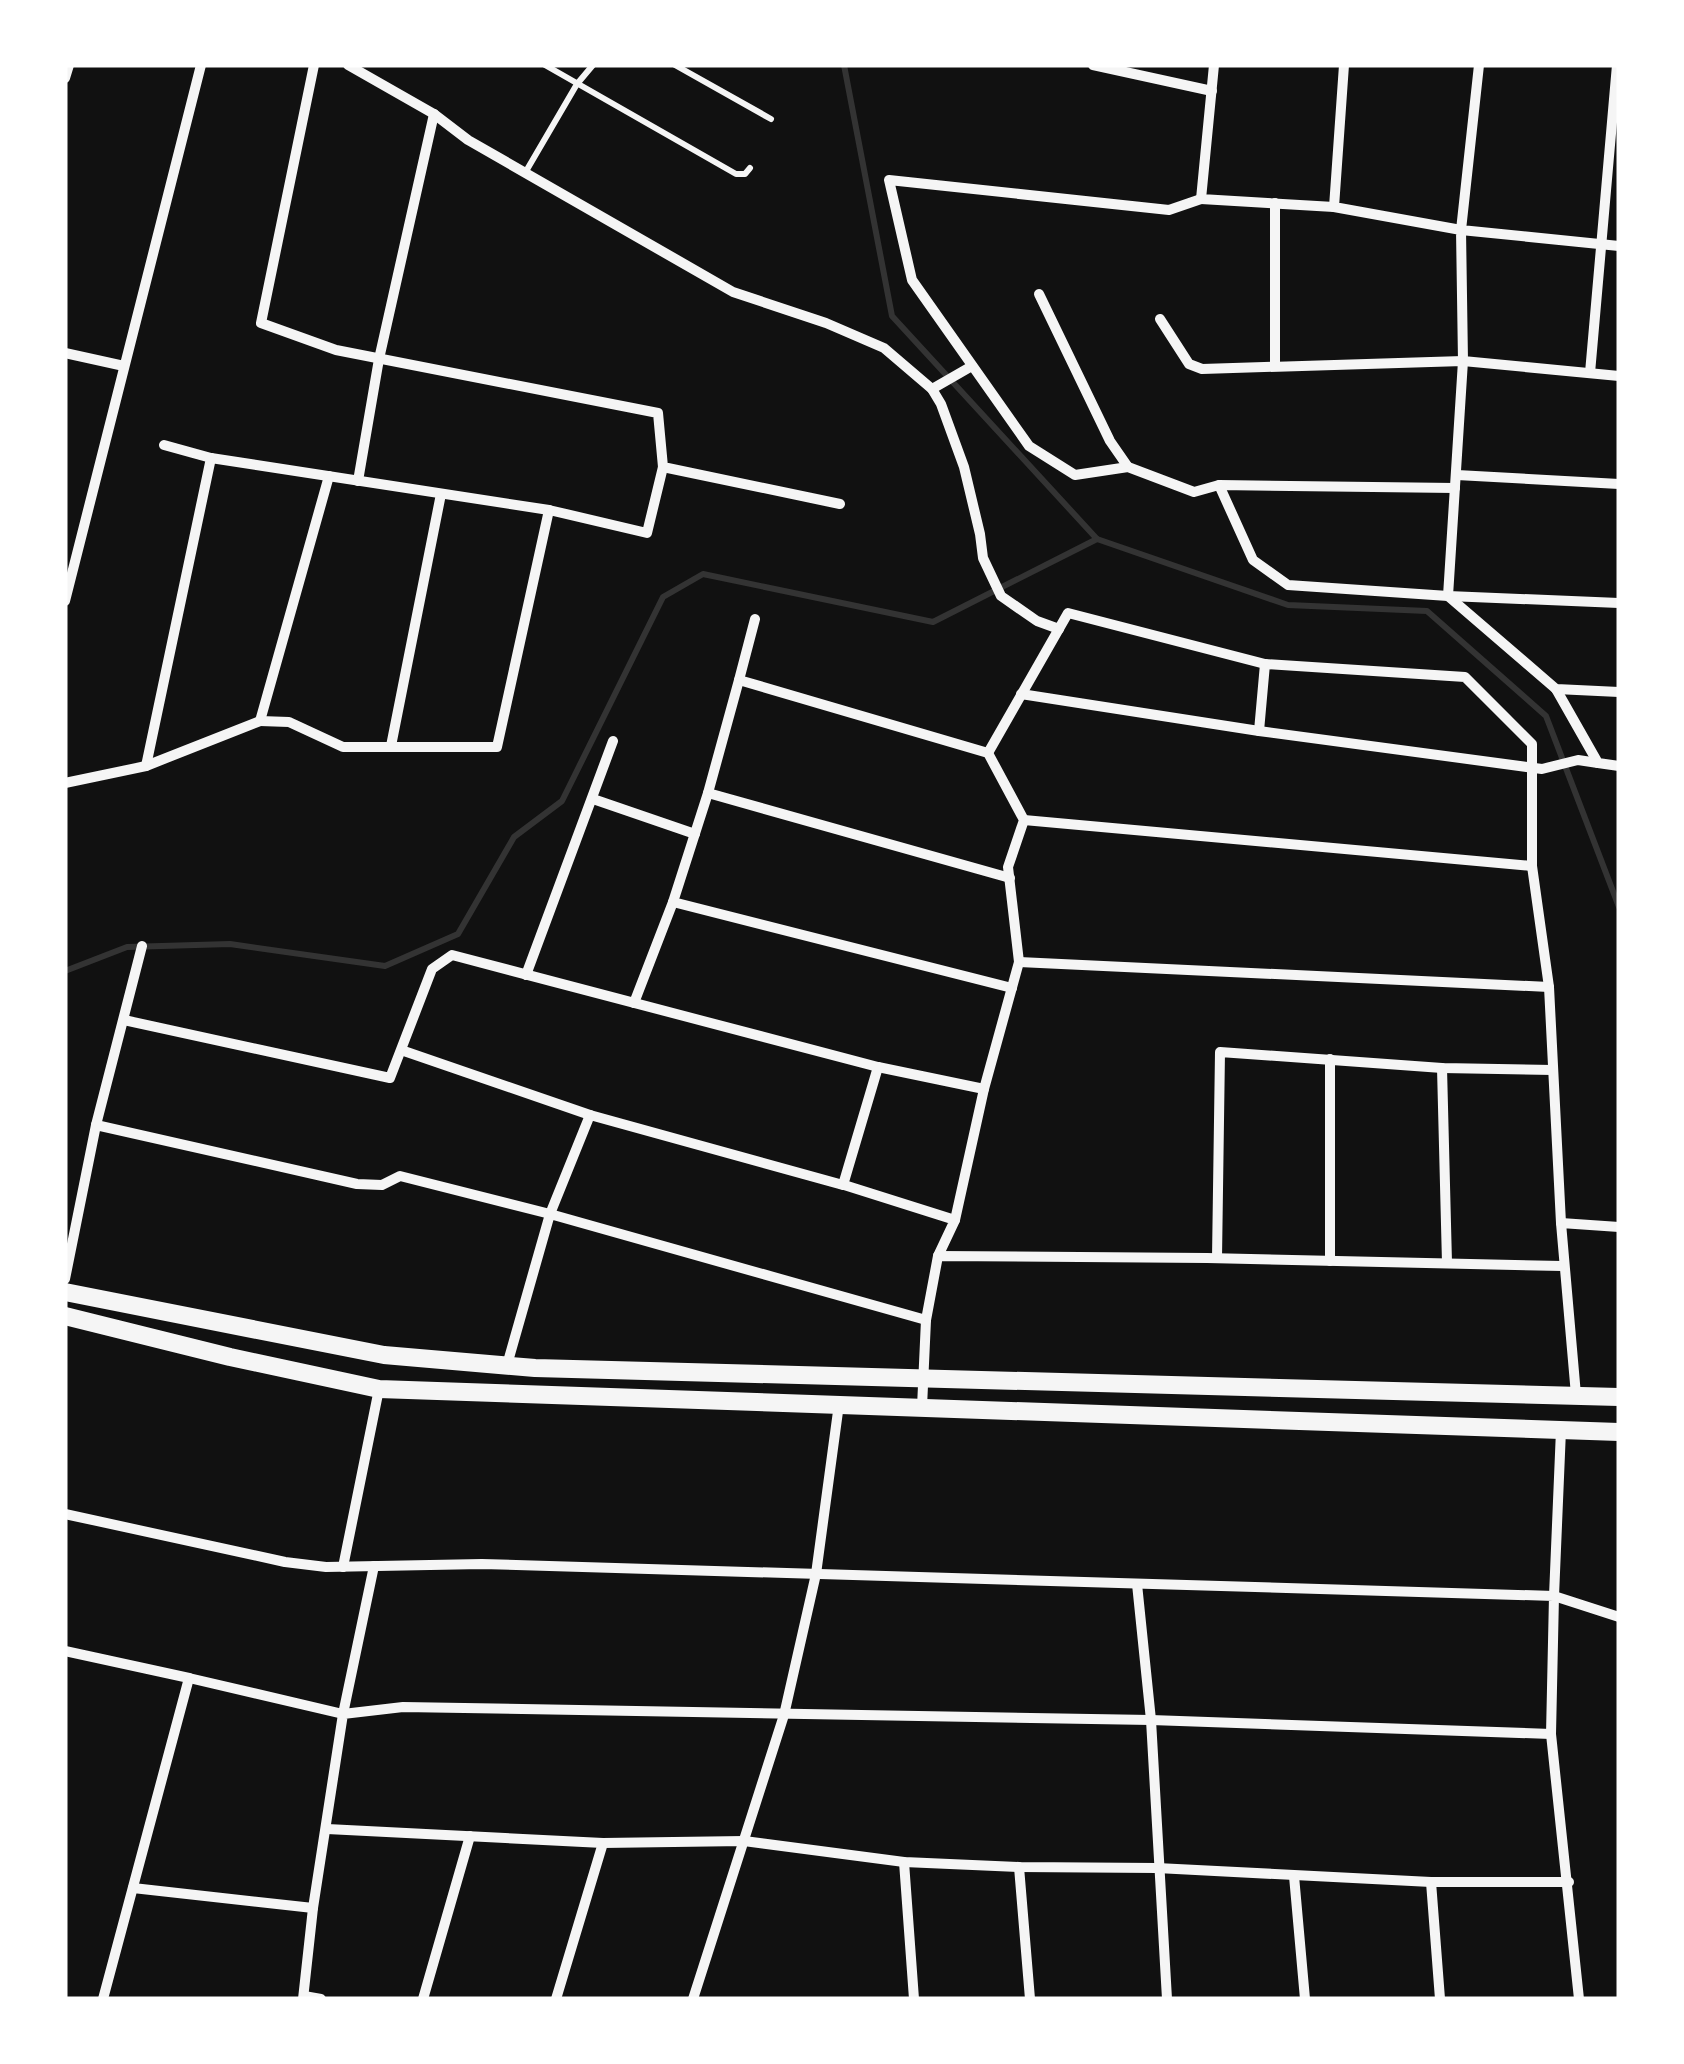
<svg xmlns="http://www.w3.org/2000/svg" width="1684" height="2064" font-family="'Varela Round',sans-serif">
<style>
.lines{fill:none;stroke-linecap:round;stroke-linejoin:round}
.stream{stroke:#333;stroke-width:6}
.service{stroke:#f5f5f5;stroke-width:6}
.minor{stroke:#f5f5f5;stroke-width:10}
.secondary{stroke:#f5f5f5;stroke-width:18}
</style>
<rect width="100%" height="100%" fill="#111"/>
<g class="lines">
<g class="stream">
<polyline points="844,65 892,316 1097,539 1288,605 1427,611 1546,716 1619,907"/>
<polyline points="65,971 127,947 230,944 385,966 458,934 514,837 562,801 663,597 703,574 933,622 1097,539"/>
</g>
<g class="service">
<polyline points="545,65 736,174 745,174 750,168"/>
<polyline points="675,65 771,119"/>
<polyline points="525,173 577,84 593,65"/>
</g>
<g class="minor">
<polyline points="314,65 261,323 336,350 658,413 663,467 840,504"/>
<polyline points="348,65 434,114 468,140 733,292 826,323 884,348 932,389 941,404 964,467 980,534 983,558 1001,596 1037,621 1059,629"/>
<polyline points="1093,65 1212,91"/>
<polyline points="1214,65 1201,199 1334,207"/>
<polyline points="1344,65 1334,207 1461,230 1463,361 1619,376"/>
<polyline points="1479,65 1461,230 1619,246"/>
<polyline points="65,78 69,65"/>
<polyline points="1201,199 1169,210 889,180 912,280 1029,446 1075,475 1128,467 1194,492 1219,485 1455,488"/>
<polyline points="1275,203 1275,366"/>
<polyline points="1039,294 1110,441 1128,467"/>
<polyline points="1160,319 1189,364 1202,369 1463,361 1448,596 1556,689 1619,692"/>
<polyline points="65,353 124,366"/>
<polyline points="1590,373 1617,65"/>
<polyline points="932,389 972,366"/>
<polyline points="164,445 211,458 549,510 647,533 663,467"/>
<polyline points="1457,475 1619,484"/>
<polyline points="358,481 379,359 434,114"/>
<polyline points="1219,485 1253,560 1288,585 1448,596 1619,603"/>
<polyline points="65,601 201,65"/>
<polyline points="755,619 739,680 988,753 1024,820 1008,867 1019,962 984,1089 955,1220"/>
<polyline points="739,680 708,793 1010,878"/>
<polyline points="1556,689 1598,763 1619,766"/>
<polyline points="1021,694 1259,731 1542,769 1578,760 1598,763"/>
<polyline points="260,721 289,722 343,747 497,747 549,510"/>
<polyline points="1259,731 1265,664"/>
<polyline points="391,746 441,494"/>
<polyline points="988,753 1068,613 1265,664 1465,677 1532,744 1532,866 1549,987 1561,1223"/>
<polyline points="146,766 211,458"/>
<polyline points="65,783 146,766 260,721 329,476"/>
<polyline points="708,793 673,902 1012,988"/>
<polyline points="593,799 695,834"/>
<polyline points="1024,820 1532,866"/>
<polyline points="1019,962 1549,987"/>
<polyline points="526,975 613,741"/>
<polyline points="634,1003 673,902"/>
<polyline points="124,1020 390,1078 432,969 452,955 878,1067 843,1185 590,1115 401,1050"/>
<polyline points="1330,1059 1330,1261"/>
<polyline points="878,1067 984,1089"/>
<polyline points="1442,1068 1447,1263"/>
<polyline points="96,1125 142,946"/>
<polyline points="841,1184 955,1220 938,1256"/>
<polyline points="1217,1258 1220,1052 1442,1068 1553,1070"/>
<polyline points="65,1279 96,1125 357,1184 382,1185 400,1176 550,1214 590,1115"/>
<polyline points="507,1365 550,1214 926,1320"/>
<polyline points="1576,1395 1561,1223 1619,1227"/>
<polyline points="922,1407 926,1320 938,1256 1207,1258 1562,1266"/>
<polyline points="1561,1430 1554,1596 1619,1617"/>
<polyline points="65,1514 285,1562 326,1567 482,1564 1554,1596 1551,1734 1579,1999"/>
<polyline points="343,1567 379,1389"/>
<polyline points="1137,1584 1151,1720 1167,1999"/>
<polyline points="65,1651 189,1678 103,1999"/>
<polyline points="189,1678 343,1714 374,1566"/>
<polyline points="327,1829 603,1843 744,1841 904,1862 1019,1867 1157,1868 1431,1882 1569,1882"/>
<polyline points="904,1862 914,1999"/>
<polyline points="1019,1867 1030,1999"/>
<polyline points="1294,1876 1305,1999"/>
<polyline points="1431,1882 1440,1999"/>
<polyline points="133,1888 313,1908 303,1999"/>
<polyline points="313,1908 343,1714 403,1707 1151,1720 1551,1734"/>
<polyline points="304,1996 321,1999"/>
<polyline points="423,1999 470,1836"/>
<polyline points="556,1999 603,1843"/>
<polyline points="693,1999 784,1715 816,1574 839,1404"/>
</g>
<g class="secondary">
<polyline points="65,1292 384,1355 535,1368 1619,1397"/>
<polyline points="65,1316 230,1357 379,1389 1619,1432"/>
</g>
</g>
<rect width="1684" height="2064" fill="none" stroke="#ffffff" stroke-width="135"/>
</svg>
